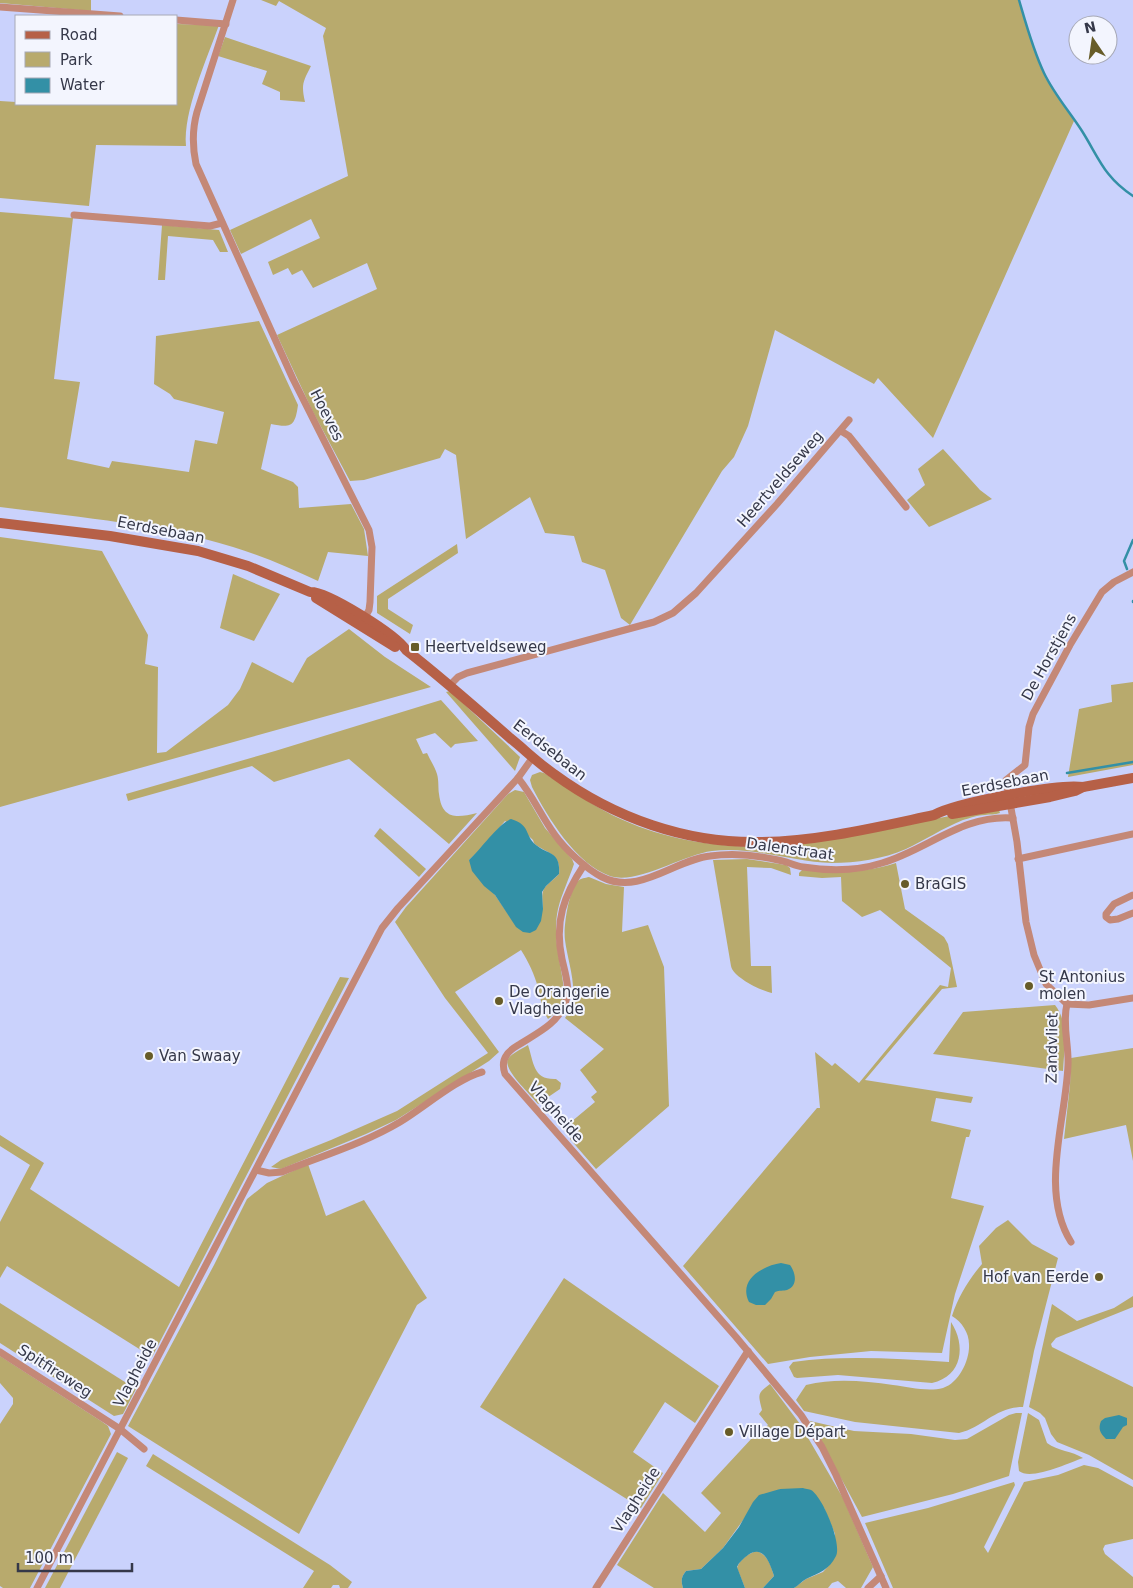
<svg xmlns="http://www.w3.org/2000/svg" width="1133" height="1588" font-family="'DejaVu Sans',sans-serif">
<style>
.green{fill:#b8aa6d;fill-rule:evenodd}
.water{fill:#3390a6}
.lines{fill:none;stroke-linecap:round;stroke-linejoin:round}
.stream{stroke:#3390a6;stroke-width:2.5}
.street{stroke:#c48877;stroke-width:7}
.secondary{stroke:#b66047;stroke-width:10}
.poi-dot{fill:#675c28;stroke:#f3f5fe;stroke-width:2}
.labels{text-anchor:middle;dominant-baseline:central;stroke-width:4;stroke-linejoin:round;paint-order:stroke}
.street-label{font-size:15px;fill:#353849;stroke:#f3f5fe}
.poi-label{font-size:15px;fill:#353849;stroke:#f3f5fe;text-anchor:start}
</style>
<rect width="100%" height="100%" fill="#cad2fc"/>
<g class="green">
<polygon points="0,0 91,0 91,11 0,3"/>
<polygon points="261,0 1019,0 1040,66 1046,79 1074,121 933,438 878,378 874,384 775,330 748,426 734,457 722,471 630,625 621,618 605,570 582,562 574,536 545,533 530,497 466,539 456,455 445,449 440,458 364,480 350,481 312,410 277,335 377,289 367,263 313,288 302,270 292,275 288,268 273,275 268,262 320,238 311,219 241,254 230,230 348,176 323,36 326,28 279,1 276,6"/>
<path d="M 176,24 L 219,25 C 207,59 183,111 186,146 L 96,145 L 89,206 L 0,198 L 0,101 L 16,102 L 16,104 L 176,104 Z"/>
<path d="M 225,37 L 311,66 C 303,82 301,84 305,102 L 280,100 L 280,92 L 262,84 L 267,71 L 218,56 Z"/>
<path d="M 0,212 L 73,218 L 54,379 L 80,382 L 67,459 L 109,468 L 112,461 L 189,472 L 195,440 L 217,444 L 224,412 L 174,399 L 170,394 L 154,384 L 156,336 L 259,321 L 298,405 C 295,427 291,428 271,424 L 261,469 L 293,482 L 298,487 L 299,508 L 351,504 L 364,529 L 368,556 L 328,552 L 318,581 C 290,568 262,556 233,547 C 158,524 78,517 0,507 Z"/>
<polygon points="162,225 219,230 228,252 220,252 213,240 168,236 165,280 158,280"/>
<polygon points="943,449 980,490 992,499 929,527 907,500 925,485 918,469"/>
<polygon points="0,537 102,551 148,635 145,664 158,667 157,753 166,752 228,705 240,689 252,662 293,683 307,658 349,629 385,657 431,687 0,807"/>
<polygon points="457,544 458,553 388,599 388,609 413,625 410,634 377,613 377,596"/>
<polygon points="233,574 280,594 254,641 220,628"/>
<polygon points="1133,682 1133,765 1068,777 1079,709 1112,702 1111,685"/>
<polygon points="450,691 520,757 515,771 446,692"/>
<path d="M 441,700 L 478,741 L 455,744 L 451,748 L 435,733 L 416,739 L 423,754 L 427,753 C 430,760 435,767 437,774 C 439,781 438,788 439,794 C 442,820 457,818 477,813 L 449,844 L 349,759 L 274,782 L 252,766 L 128,801 L 126,794 L 275,751 Z"/>
<path d="M 540,772 L 544,773 C 570,789 595,808 623,820 C 674,843 735,850 791,845 L 961,814 L 999,810 L 1000,813 C 995,815 990,814 985,815 C 978,815 970,818 963,820 C 943,828 925,840 906,849 C 883,859 856,863 832,863 C 791,862 753,846 712,851 C 682,855 637,885 610,876 C 576,864 548,818 532,787 L 530,780 L 532,775 Z"/>
<path d="M 515,790 L 524,792 L 545,828 L 572,859 L 574,864 C 569,879 562,893 558,909 C 552,937 561,962 564,990 C 563,1003 559,1011 548,1019 C 540,1005 542,1002 538,988 C 535,975 528,961 521,950 L 455,992 L 499,1052 L 489,1061 L 396,1120 L 366,1134 L 281,1169 L 271,1167 L 281,1160 L 331,1140 L 397,1111 L 488,1053 L 445,998 L 395,922 L 406,907 L 508,794 ZM 505,821 C 513,826 525,832 532,839 C 535,842 532,842 536,845 C 549,854 561,854 559,874 C 543,890 541,885 543,909 L 517,927 L 495,895 L 469,860 L 481,849 Z"/>
<polygon points="380,828 426,869 419,877 374,836"/>
<path d="M 747,859 L 786,865 L 790,868 L 791,875 L 771,868 L 747,867 L 751,966 L 771,966 L 772,993 C 761,991 733,977 731,966 L 713,860 Z"/>
<path d="M 896,863 L 905,909 L 944,937 L 948,944 L 957,987 L 942,989 L 865,1080 L 973,1097 L 971,1103 L 936,1098 L 931,1121 L 971,1130 L 969,1137 L 966,1137 L 951,1198 L 984,1206 L 955,1294 L 942,1353 L 871,1351 L 810,1357 L 768,1364 L 683,1266 L 817,1108 L 820,1108 L 815,1052 L 832,1066 L 835,1063 L 859,1083 L 940,985 L 948,987 L 951,968 L 880,910 L 862,917 L 842,901 L 841,877 L 822,878 L 799,876 L 799,873 L 802,870 C 837,871 862,874 896,863 Z"/>
<path d="M 589,877 L 606,884 L 624,887 L 622,932 L 648,925 L 664,967 L 669,1106 L 596,1169 L 570,1139 L 577,1128 L 571,1122 L 595,1102 L 591,1097 L 597,1092 L 580,1070 L 604,1049 L 565,1018 C 582,996 568,965 565,940 C 563,928 569,889 578,881 C 581,878 585,878 589,877 Z"/>
<polygon points="340,977 349,978 152,1357 7,1266 0,1278 0,1222 30,1165 0,1146 0,1135 44,1163 30,1189 179,1287"/>
<path d="M 1055,1005 C 1069,1022 1064,1051 1063,1071 L 933,1054 L 963,1012 Z"/>
<path d="M 528,1045 C 534,1063 533,1080 556,1079 L 561,1083 L 560,1089 L 538,1104 C 532,1096 502,1069 508,1059 C 512,1053 522,1049 528,1045 Z"/>
<polygon points="1133,1048 1133,1161 1126,1125 1064,1139 1070,1085 1071,1058"/>
<polygon points="308,1164 326,1216 364,1200 427,1298 417,1305 299,1534 128,1426 214,1265 247,1199 267,1183"/>
<path d="M 1008,1220 L 1032,1244 L 1058,1258 L 1034,1351 L 1023,1407 C 995,1407 984,1427 959,1433 L 855,1422 L 804,1411 L 796,1400 L 806,1385 C 835,1378 864,1381 893,1385 C 908,1387 928,1392 943,1388 C 959,1383 970,1360 969,1344 C 969,1333 962,1322 952,1316 C 958,1297 969,1279 982,1264 L 979,1246 L 996,1228 Z"/>
<polygon points="564,1278 719,1386 695,1423 665,1402 633,1452 663,1473 641,1508 480,1407"/>
<polygon points="1133,1296 1133,1307 1056,1338 1051,1344 1052,1347 1133,1387 1133,1480 1089,1455 1057,1442 1051,1434 1045,1418 1040,1413 1029,1407 1052,1304 1077,1321 1114,1308"/>
<polygon points="0,1303 136,1389 123,1414 114,1416 0,1343"/>
<path d="M 951,1322 C 966,1345 963,1376 932,1383 L 838,1375 L 797,1378 L 794,1377 L 789,1367 L 793,1362 C 845,1355 897,1359 949,1362 Z"/>
<polygon points="0,1356 101,1421 108,1426 111,1434 30,1588 3,1588 0,1586 0,1424 13,1404 13,1398 0,1383"/>
<path d="M 770,1384 L 800,1424 L 843,1498 L 873,1567 L 861,1588 L 846,1588 L 838,1581 L 832,1583 L 828,1588 L 794,1588 L 806,1579 L 823,1572 L 831,1563 L 835,1534 L 824,1508 L 788,1489 L 780,1489 L 746,1516 L 723,1548 L 701,1569 L 686,1571 C 681,1577 681,1581 683,1588 L 654,1588 L 617,1565 L 663,1493 L 705,1532 L 721,1513 L 701,1493 L 753,1437 L 752,1433 L 755,1429 L 760,1433 L 768,1425 L 759,1414 L 762,1410 C 758,1394 757,1394 770,1384 Z"/>
<polygon points="1016,1413 1022,1413 1009,1476 953,1494 862,1517 810,1421 854,1431 911,1434 955,1440 967,1439 1009,1415"/>
<path d="M 1028,1413 L 1039,1420 L 1047,1443 C 1058,1451 1072,1451 1083,1458 C 1068,1463 1031,1481 1019,1471 L 1018,1462 Z"/>
<polygon points="117,1452 128,1458 60,1588 45,1588"/>
<polygon points="153,1454 330,1565 352,1582 348,1588 340,1588 339,1585 333,1585 331,1588 303,1588 314,1571 146,1466"/>
<polygon points="1084,1465 1098,1468 1133,1487 1133,1539 1105,1545 1103,1549 1105,1554 1133,1577 1133,1588 893,1588 865,1523 928,1508 1014,1482 1015,1485 984,1547 988,1553 1024,1482 1058,1475"/>
<path d="M 756,1551 C 768,1554 771,1566 774,1576 L 763,1588 L 745,1588 L 737,1568 C 740,1559 748,1554 756,1551 Z"/>
</g>
<g class="water">
<path d="M 511,819 C 531,825 524,835 536,845 C 548,855 561,851 559,874 L 546,886 L 542,892 L 543,909 L 541,921 L 536,930 L 530,933 L 523,932 L 516,927 L 495,895 L 484,886 L 472,871 L 469,860 C 480,850 499,823 511,819 Z"/>
<path d="M 781,1263 L 790,1265 C 795,1272 799,1285 787,1290 C 784,1291 779,1290 775,1292 L 771,1299 L 765,1305 L 756,1305 L 749,1302 C 738,1280 762,1266 781,1263 Z"/>
<path d="M 1119,1415 L 1127,1418 L 1127,1425 L 1123,1427 L 1115,1439 L 1106,1439 C 1100,1433 1098,1429 1101,1421 L 1105,1418 Z"/>
<path d="M 803,1488 C 804,1489 810,1489 811,1490 C 823,1497 842,1544 836,1556 C 829,1570 819,1573 806,1579 C 802,1581 798,1586 794,1588 C 788,1588 769,1588 763,1588 L 774,1576 C 770,1563 763,1544 748,1555 C 743,1559 739,1562 737,1567 L 745,1588 L 683,1588 C 681,1581 681,1577 686,1571 L 701,1569 L 723,1548 L 739,1527 L 753,1502 L 759,1495 L 780,1489 Z"/>
</g>
<g class="lines">
<g class="stream">
<path d="M 1019,0 C 1026,24 1033,50 1044,73 C 1054,94 1069,111 1082,131 C 1099,158 1104,177 1133,196"/>
<polyline points="1127,569 1124,561 1133,540"/>
<polyline points="1133,601 1133,602"/>
<polyline points="1067,773 1133,762"/>
</g>
<g class="street">
<path d="M 233,0 L 197,112 C 192,130 192,145 196,164 L 293,379 L 369,530 L 372,547 L 370,602 L 369,610 L 364,619"/>
<polyline points="0,7 120,16"/>
<polyline points="176,20 226,24"/>
<polyline points="74,215 210,226 222,223"/>
<polyline points="841,431 849,436 906,507"/>
<polyline points="450,685 458,677 467,673 654,622 673,613 696,593 777,504 849,420"/>
<path d="M 518,778 C 533,796 541,816 555,835 C 565,849 586,869 602,877 C 639,896 674,860 710,856 C 732,853 756,855 778,860 C 786,861 795,866 803,867 C 829,871 857,871 882,863 C 927,850 963,814 1013,818"/>
<polyline points="1018,859 1133,834"/>
<path d="M 584,865 C 564,895 554,922 562,959 C 565,973 571,989 565,1004 C 557,1024 537,1033 520,1044 C 515,1047 509,1050 506,1056 C 502,1062 503,1068 505,1074 L 736,1337 L 801,1415 L 822,1447 L 836,1475 L 886,1588"/>
<polyline points="1133,895 1114,904 1106,914 1106,917 1110,920 1118,919 1133,913"/>
<polyline points="1067,1004 1046,984 1034,955 1026,922 1017,842 1006,780 1025,765 1029,727 1033,714 1070,645 1102,592 1114,582 1133,572"/>
<path d="M 1067,1004 C 1062,1024 1069,1045 1068,1065 C 1066,1120 1039,1191 1071,1242"/>
<polyline points="1067,1004 1089,1005 1133,998"/>
<path d="M 256,1170 L 269,1173 L 282,1172 C 321,1156 363,1144 400,1122 C 422,1109 458,1078 482,1072"/>
<polyline points="0,1352 120,1429 144,1449"/>
<polyline points="37,1588 382,928 398,908 518,778 533,757"/>
<polyline points="596,1588 748,1351"/>
<polyline points="868,1588 881,1576"/>
</g>
<g class="secondary">
<path d="M 0,523 L 110,536 L 198,551 L 248,566 L 310,592 C 327,591 397,635 406,650 C 442,678 476,708 510,738 C 525,750 538,763 554,774 C 614,818 687,844 762,842 C 820,841 877,827 934,815 C 956,803 1059,783 1083,787"/>
<polyline points="316,598 395,647"/>
<polyline points="952,814 1050,797 1075,791 1083,787 1133,778"/>
</g>
</g>
<g class="poi-dot">
<rect x="410" y="642" width="10" height="10" rx="2.5"/>
<circle cx="905" cy="884" r="5"/>
<circle cx="1029" cy="986" r="5"/>
<circle cx="499" cy="1001" r="5"/>
<circle cx="149" cy="1056" r="5"/>
<circle cx="1099" cy="1277" r="5"/>
<circle cx="729" cy="1432" r="5"/>
</g>
<g class="labels">
<g class="street-label">
<text transform="translate(327 415) rotate(63)">Hoeves</text>
<text transform="translate(780 479) rotate(-49)">Heertveldseweg</text>
<text transform="translate(161 530) rotate(11)">Eerdsebaan</text>
<text transform="translate(1049 657) rotate(-61)">De Horstjens</text>
<text transform="translate(550 750) rotate(38)">Eerdsebaan</text>
<text transform="translate(1005 783) rotate(-11)">Eerdsebaan</text>
<text transform="translate(790 849) rotate(8)">Dalenstraat</text>
<text transform="translate(1052 1048) rotate(-89)">Zandvliet</text>
<text transform="translate(556 1112) rotate(49)">Vlagheide</text>
<text transform="translate(55 1371) rotate(33)">Spitfireweg</text>
<text transform="translate(135 1373) rotate(-62)">Vlagheide</text>
<text transform="translate(636 1500) rotate(-57)">Vlagheide</text>
</g>
<g class="poi-label">
<text x="425" y="647">Heertveldseweg</text>
<text x="915" y="884">BraGIS</text>
<text x="1039" y="977">St Antonius<tspan x="1039" dy="17">molen</tspan></text>
<text x="509" y="992">De Orangerie<tspan x="509" dy="17">Vlagheide</tspan></text>
<text x="159" y="1056">Van Swaay</text>
<text x="1089" y="1277" text-anchor="end">Hof van Eerde</text>
<text x="739" y="1432">Village Départ</text>
</g>
</g>
<rect x="15" y="15" width="162" height="90" fill="#f3f5fe" stroke="#a7a9b6"/>
<rect x="25" y="31" width="25" height="8" fill="#b66047" stroke="#a7a9b6"/>
<text x="60" y="40" font-size="15" fill="#353849">Road</text>
<rect x="25" y="52" width="25" height="15" fill="#b8aa6d" stroke="#a7a9b6"/>
<text x="60" y="65" font-size="15" fill="#353849">Park</text>
<rect x="25" y="78" width="25" height="15" fill="#3390a6" stroke="#a7a9b6"/>
<text x="60" y="90" font-size="15" fill="#353849">Water</text>
<g transform="translate(1093 40) rotate(347)"><circle r="24" fill="#f3f5fe" stroke="#a7a9b6"/>
<path d="M0-4L9 19L0 12L-9 19Z" fill="#675c28"/>
<text y="-8" font-size="14" font-weight="bold" text-anchor="middle" fill="#353849">N</text>
</g>
<path d="M18 1563v8h114v-8" fill="none" stroke="#353849" stroke-width="2.5"/>
<text x="25" y="1563" font-size="15" fill="#353849" stroke="#f3f5fe" stroke-width="4" paint-order="stroke">100 m</text>
</svg>
